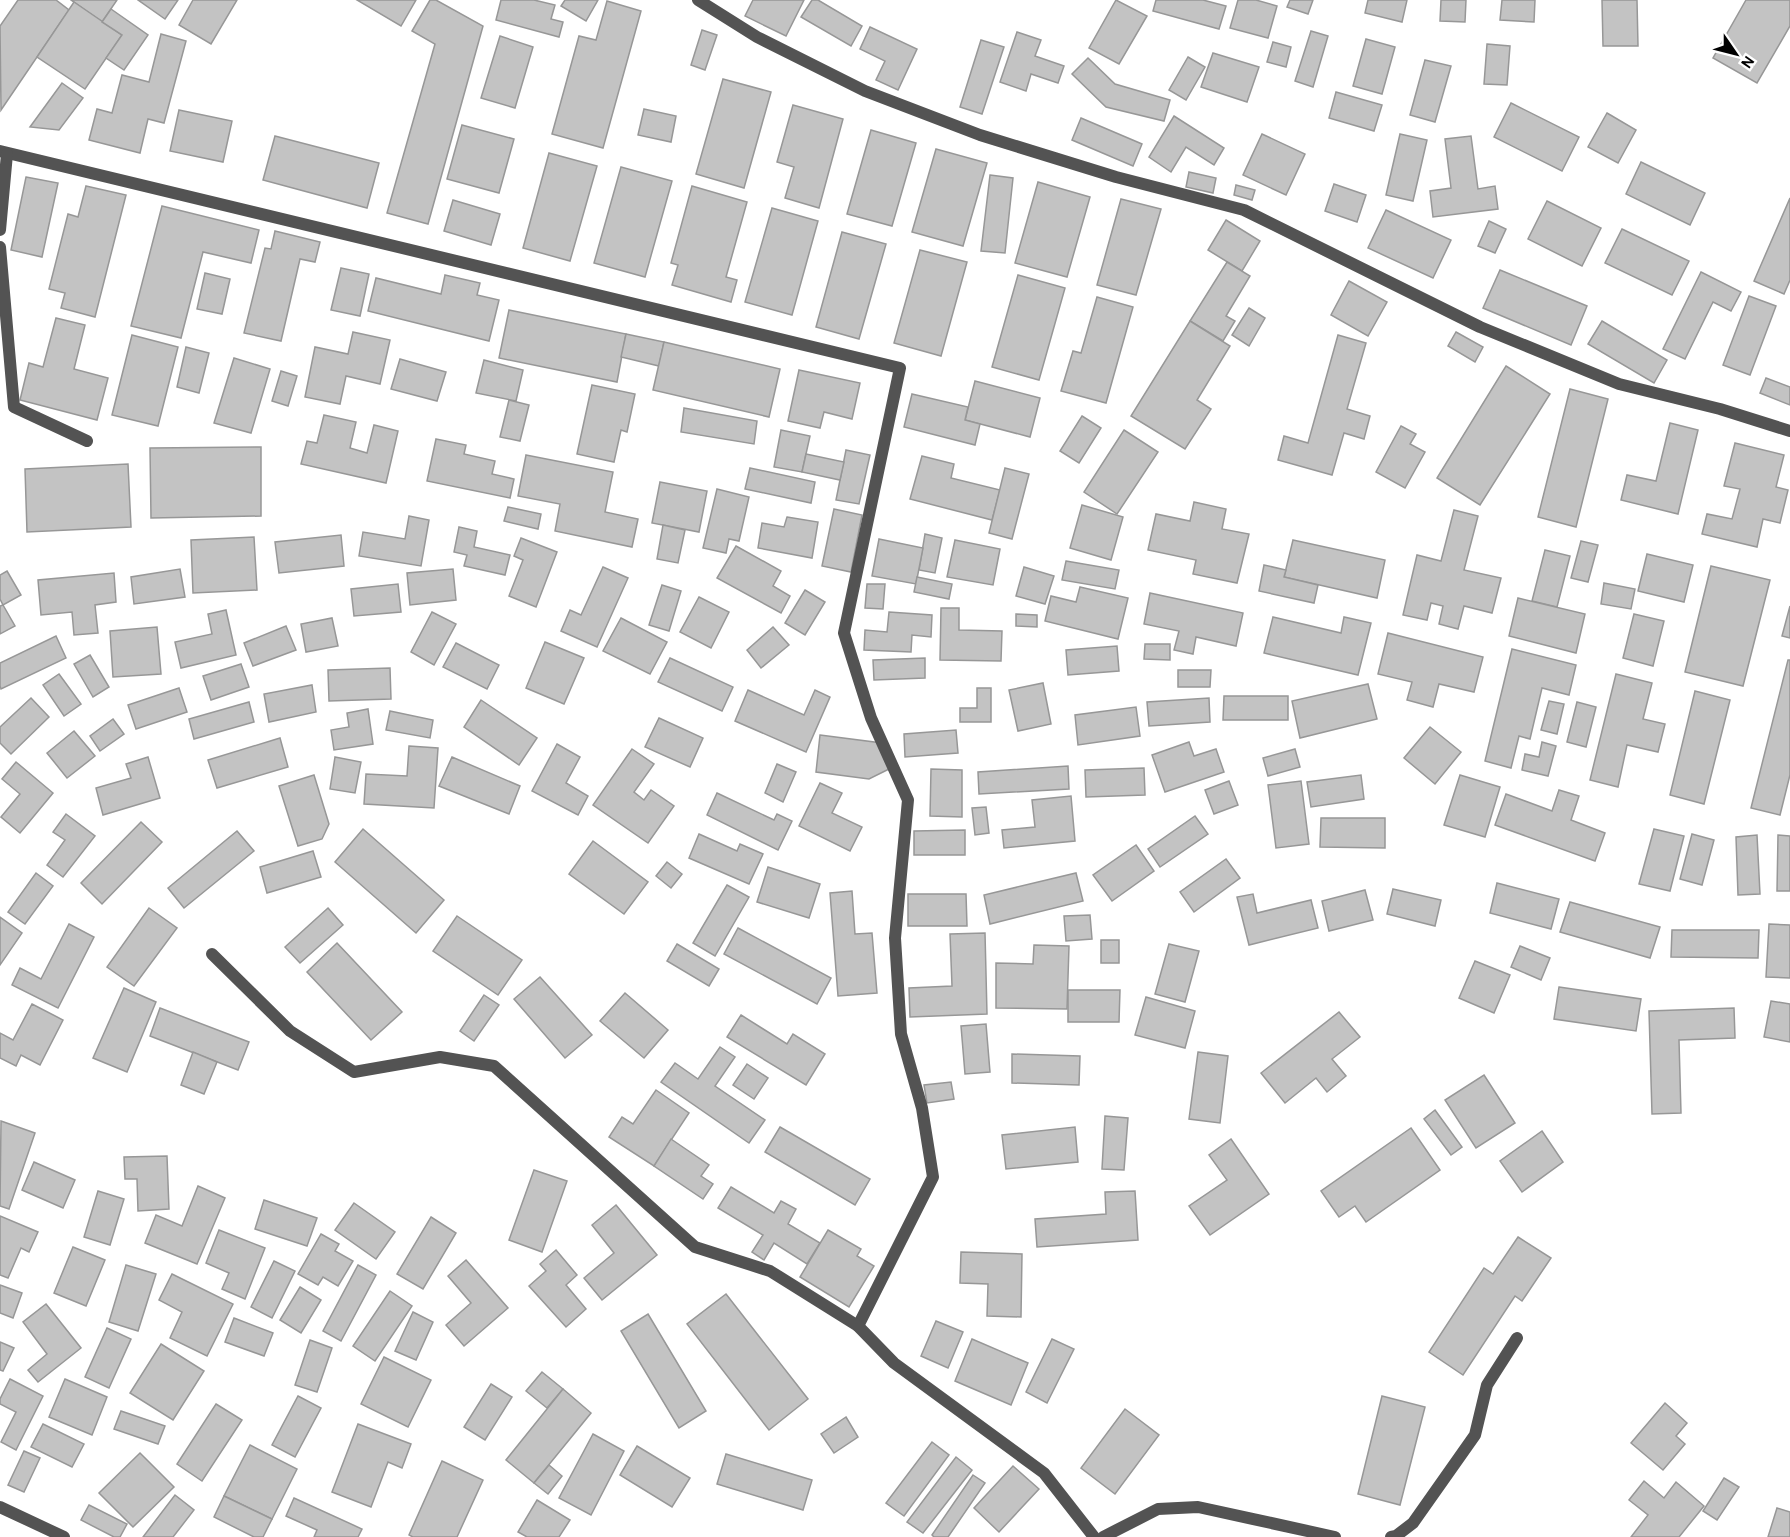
<svg xmlns="http://www.w3.org/2000/svg" width="1790" height="1537" font-family="Karla,sans-serif">
<style>
.building{fill:#c3c3c3;stroke:#979797;stroke-width:1.5}
.lines{fill:none;stroke-linecap:round;stroke-linejoin:round}
.minor{stroke:#535353;stroke-width:12}
</style>
<rect width="100%" height="100%" fill="#fff"/>
<g class="building">
<polygon points="18,0 56,0 69,10 1,110 0,26"/>
<polygon points="71,0 117,0 102,22"/>
<polygon points="138,0 178,0 165,19"/>
<polygon points="193,0 237,0 211,44 179,25"/>
<polygon points="357,0 416,0 401,26"/>
<polygon points="430,0 436,0 483,26 428,224 387,213 435,44 412,31"/>
<polygon points="501,0 534,0 555,5 551,19 563,22 559,37 496,20"/>
<polygon points="565,0 598,0 586,21 561,6"/>
<polygon points="753,0 804,0 786,36 745,16"/>
<polygon points="812,0 818,0 862,26 851,46 801,17"/>
<polygon points="1116,0 1147,16 1119,64 1089,48"/>
<polygon points="1156,0 1203,0 1226,6 1219,29 1153,11"/>
<polygon points="1238,0 1256,0 1277,6 1268,38 1230,28"/>
<polygon points="1290,0 1313,0 1308,14 1287,7"/>
<polygon points="1368,0 1407,0 1402,22 1365,13"/>
<polygon points="1441,0 1466,0 1465,22 1440,21"/>
<polygon points="1502,0 1535,0 1534,22 1500,20"/>
<polygon points="1602,0 1637,0 1638,46 1603,46"/>
<polygon points="1746,0 1790,0 1790,26 1757,83 1713,58"/>
<polygon points="607,1 641,11 603,148 552,134 579,36 596,40"/>
<polygon points="74,2 122,35 85,89 37,57"/>
<polygon points="111,9 148,35 124,70 106,58 122,35 102,22"/>
<polygon points="870,27 917,49 898,90 876,80 885,61 860,49"/>
<polygon points="702,30 717,35 705,70 691,65"/>
<polygon points="1311,31 1328,36 1313,87 1295,81"/>
<polygon points="1017,32 1041,40 1035,56 1064,66 1058,83 1031,74 1026,91 1000,82"/>
<polygon points="161,34 186,41 164,123 148,119 140,153 89,140 97,109 112,113 122,75 149,82"/>
<polygon points="500,36 533,47 515,108 481,98"/>
<polygon points="1366,39 1395,47 1382,94 1353,86"/>
<polygon points="981,40 1004,47 982,114 960,107"/>
<polygon points="1273,42 1291,47 1286,67 1267,62"/>
<polygon points="1487,44 1510,46 1507,85 1484,84"/>
<polygon points="1213,53 1259,67 1247,102 1201,87"/>
<polygon points="1188,57 1205,67 1186,100 1169,90"/>
<polygon points="1088,58 1115,84 1170,100 1164,121 1106,107 1072,74"/>
<polygon points="1425,60 1451,66 1435,122 1410,115"/>
<polygon points="723,79 771,92 744,188 696,174"/>
<polygon points="62,83 83,98 59,130 30,127"/>
<polygon points="1336,92 1382,105 1374,131 1329,118"/>
<polygon points="1511,103 1579,137 1562,171 1494,137"/>
<polygon points="793,105 843,119 819,208 785,198 794,167 777,162"/>
<polygon points="644,109 676,116 671,142 638,135"/>
<polygon points="179,110 232,121 223,162 170,151"/>
<polygon points="1607,113 1636,130 1618,163 1588,147"/>
<polygon points="1174,116 1224,148 1214,165 1186,147 1171,172 1149,157"/>
<polygon points="1081,118 1142,144 1133,166 1072,140"/>
<polygon points="462,125 514,139 499,193 447,179"/>
<polygon points="871,130 916,143 892,226 847,214"/>
<polygon points="1262,134 1305,154 1286,195 1243,175"/>
<polygon points="1400,134 1427,140 1413,201 1386,195"/>
<polygon points="275,136 379,163 367,208 263,180"/>
<polygon points="1471,136 1478,189 1495,186 1498,209 1433,217 1430,191 1451,188 1445,139"/>
<polygon points="936,149 987,163 963,246 912,232"/>
<polygon points="549,153 597,166 570,261 523,248"/>
<polygon points="1641,162 1705,193 1690,225 1626,194"/>
<polygon points="621,167 672,181 645,277 594,263"/>
<polygon points="1189,172 1216,178 1213,193 1186,187"/>
<polygon points="990,175 1013,178 1005,253 981,251"/>
<polygon points="26,177 58,183 42,257 11,250"/>
<polygon points="1038,182 1090,197 1067,277 1015,263"/>
<polygon points="1334,184 1366,195 1357,222 1325,211"/>
<polygon points="1236,185 1255,190 1252,200 1234,195"/>
<polygon points="86,186 126,195 95,317 61,308 65,293 49,289 68,214 78,217"/>
<polygon points="692,186 747,202 726,277 737,280 731,302 672,285 678,265 671,263"/>
<polygon points="1790,198 1790,280 1784,294 1754,281"/>
<polygon points="1121,199 1161,209 1136,295 1097,285"/>
<polygon points="453,200 500,214 491,245 444,231"/>
<polygon points="1547,201 1601,228 1582,266 1528,239"/>
<polygon points="162,206 259,230 251,263 203,252 181,338 131,326"/>
<polygon points="772,208 818,221 792,315 745,302"/>
<polygon points="1386,210 1451,240 1433,278 1368,248"/>
<polygon points="1226,220 1260,241 1242,271 1208,250"/>
<polygon points="1489,221 1506,229 1495,253 1478,246"/>
<polygon points="1622,229 1689,261 1672,295 1605,263"/>
<polygon points="275,231 320,242 315,262 300,259 281,341 244,333 265,248 271,249"/>
<polygon points="842,232 886,244 859,339 816,327"/>
<polygon points="920,250 967,262 941,356 894,343"/>
<polygon points="1227,262 1250,276 1226,316 1235,321 1223,341 1190,321"/>
<polygon points="341,268 369,274 360,316 331,310"/>
<polygon points="1500,270 1587,306 1571,345 1483,308"/>
<polygon points="1701,272 1741,292 1731,311 1713,302 1685,359 1663,349"/>
<polygon points="205,273 230,279 222,314 197,309"/>
<polygon points="445,275 480,283 477,295 499,300 489,341 368,311 376,278 441,294"/>
<polygon points="1018,275 1065,288 1039,380 992,367"/>
<polygon points="1349,281 1387,302 1368,336 1331,315"/>
<polygon points="1749,296 1776,306 1750,375 1723,365"/>
<polygon points="1097,297 1133,307 1106,403 1061,391 1073,351 1081,353"/>
<polygon points="1249,308 1265,318 1249,346 1232,335"/>
<polygon points="509,310 626,334 617,382 499,358"/>
<polygon points="56,318 85,325 74,369 108,378 97,420 20,400 29,363 43,367"/>
<polygon points="1190,321 1230,346 1197,400 1211,409 1185,449 1131,416"/>
<polygon points="1602,321 1667,360 1654,383 1588,344"/>
<polygon points="353,332 390,340 380,384 346,376 340,404 305,397 315,347 348,354"/>
<polygon points="1456,332 1483,347 1475,362 1448,346"/>
<polygon points="626,334 664,342 659,366 621,357"/>
<polygon points="132,335 178,347 158,426 112,415"/>
<polygon points="1338,335 1366,343 1347,409 1370,416 1364,439 1344,433 1332,475 1278,460 1284,436 1308,443"/>
<polygon points="664,342 780,369 769,417 653,390"/>
<polygon points="186,347 209,353 199,393 177,387"/>
<polygon points="234,358 270,369 251,433 214,423"/>
<polygon points="400,359 446,372 437,401 391,389"/>
<polygon points="484,360 523,370 516,401 476,393"/>
<polygon points="1506,366 1550,394 1480,505 1437,478"/>
<polygon points="799,370 860,383 852,419 824,412 820,428 788,421"/>
<polygon points="281,371 297,376 288,406 272,401"/>
<polygon points="1766,378 1790,387 1790,405 1760,393"/>
<polygon points="975,381 1040,398 1030,437 965,420"/>
<polygon points="592,385 635,394 627,432 621,430 614,462 577,454"/>
<polygon points="1570,389 1608,399 1576,527 1538,517"/>
<polygon points="912,394 968,407 965,420 980,424 975,445 904,427"/>
<polygon points="509,400 529,405 520,441 500,437"/>
<polygon points="684,408 757,421 754,444 681,432"/>
<polygon points="324,415 356,422 350,448 367,453 374,425 398,431 386,483 301,464 307,441 317,443"/>
<polygon points="1082,416 1101,428 1079,463 1060,451"/>
<polygon points="1670,423 1698,430 1678,514 1621,500 1627,475 1656,481"/>
<polygon points="1401,426 1416,434 1410,444 1425,452 1405,488 1376,472"/>
<polygon points="781,430 810,436 802,472 774,467"/>
<polygon points="1124,430 1158,452 1117,514 1084,492"/>
<polygon points="436,439 466,445 464,454 495,461 492,474 514,479 510,498 427,481"/>
<polygon points="1735,443 1784,455 1776,487 1788,490 1780,523 1763,519 1757,547 1702,534 1707,514 1732,519 1740,489 1724,486"/>
<polygon points="261,447 261,516 151,518 150,448"/>
<polygon points="846,450 870,455 859,504 836,500"/>
<polygon points="806,454 844,462 840,480 802,472"/>
<polygon points="526,455 613,472 605,512 638,519 632,547 555,531 560,504 518,496"/>
<polygon points="922,456 954,464 951,478 1000,490 992,520 910,499"/>
<polygon points="128,464 131,527 27,532 25,469"/>
<polygon points="750,468 815,482 811,503 745,489"/>
<polygon points="1005,468 1029,474 1012,539 989,533"/>
<polygon points="660,482 707,491 699,532 652,523"/>
<polygon points="717,489 749,497 739,541 729,539 726,553 703,548"/>
<polygon points="1194,502 1226,509 1222,529 1249,534 1237,583 1193,574 1196,560 1148,550 1156,514 1190,521"/>
<polygon points="1082,505 1123,517 1111,560 1070,548"/>
<polygon points="508,507 541,514 538,529 504,521"/>
<polygon points="834,509 862,515 851,572 822,566"/>
<polygon points="1454,510 1478,516 1464,570 1501,578 1492,613 1464,606 1458,629 1439,624 1443,606 1431,603 1427,620 1403,615 1417,555 1441,561"/>
<polygon points="409,516 429,520 421,566 359,556 363,532 405,539"/>
<polygon points="787,517 818,522 812,558 758,548 762,523 784,527"/>
<polygon points="663,525 685,530 678,563 657,559"/>
<polygon points="459,527 477,531 474,547 510,555 505,575 464,566 467,555 454,552"/>
<polygon points="925,534 942,538 935,573 919,570"/>
<polygon points="341,535 344,566 279,573 275,542"/>
<polygon points="254,537 257,590 193,593 191,540"/>
<polygon points="521,538 557,552 536,607 509,596 523,560 514,556"/>
<polygon points="879,539 923,548 916,584 872,576"/>
<polygon points="955,540 1000,549 993,585 947,577"/>
<polygon points="1293,540 1385,560 1377,598 1284,577"/>
<polygon points="1581,541 1598,545 1588,582 1571,578"/>
<polygon points="736,546 781,571 773,586 790,596 781,613 717,578"/>
<polygon points="1545,550 1570,556 1557,607 1532,601"/>
<polygon points="1647,554 1693,565 1684,602 1638,591"/>
<polygon points="1066,561 1119,570 1115,589 1062,580"/>
<polygon points="1264,565 1286,570 1284,577 1318,585 1314,603 1259,591"/>
<polygon points="1711,566 1770,580 1743,686 1685,672"/>
<polygon points="603,567 628,578 597,647 561,631 570,610 581,615"/>
<polygon points="1024,567 1054,576 1045,604 1016,596"/>
<polygon points="180,569 185,597 134,604 131,577"/>
<polygon points="453,569 456,600 410,605 407,573"/>
<polygon points="7,571 21,595 3,605 0,599 0,575"/>
<polygon points="114,573 116,602 95,605 98,633 74,635 72,612 41,615 38,580"/>
<polygon points="917,577 952,584 949,599 914,592"/>
<polygon points="1604,583 1635,589 1631,609 1601,604"/>
<polygon points="398,584 401,612 354,616 351,589"/>
<polygon points="867,584 885,584 883,609 865,608"/>
<polygon points="662,585 681,591 669,631 649,625"/>
<polygon points="1080,587 1128,598 1118,639 1045,621 1051,596 1076,602"/>
<polygon points="805,590 825,602 805,635 785,623"/>
<polygon points="1150,593 1243,613 1236,646 1196,637 1193,654 1174,650 1179,631 1144,624"/>
<polygon points="699,597 729,612 711,648 680,632"/>
<polygon points="1518,598 1585,614 1576,653 1509,636"/>
<polygon points="3,605 15,626 0,634 0,606"/>
<polygon points="1790,606 1790,638 1782,636"/>
<polygon points="941,608 959,608 959,630 1002,631 1001,661 940,660"/>
<polygon points="226,610 236,655 181,668 175,642 212,634 208,614"/>
<polygon points="432,612 456,624 434,665 411,652"/>
<polygon points="889,612 932,615 931,637 912,635 911,652 864,650 865,630 887,632"/>
<polygon points="1016,614 1037,615 1037,627 1016,626"/>
<polygon points="1634,614 1664,621 1653,666 1623,658"/>
<polygon points="1273,617 1341,633 1344,617 1371,623 1358,675 1264,653"/>
<polygon points="332,618 338,646 306,652 301,624"/>
<polygon points="621,618 667,642 650,674 603,651"/>
<polygon points="286,626 296,650 253,666 244,643"/>
<polygon points="157,627 161,674 113,677 110,631"/>
<polygon points="773,627 789,645 761,668 747,650"/>
<polygon points="1388,633 1483,657 1474,692 1439,684 1433,707 1407,700 1412,682 1378,674"/>
<polygon points="56,636 66,658 1,689 0,686 0,663"/>
<polygon points="545,642 584,658 564,704 526,688"/>
<polygon points="456,643 499,665 487,689 443,667"/>
<polygon points="1145,644 1170,644 1170,660 1144,659"/>
<polygon points="1117,646 1119,671 1068,675 1066,650"/>
<polygon points="1512,649 1576,665 1569,695 1542,688 1530,739 1519,736 1511,768 1485,761"/>
<polygon points="90,655 109,687 93,697 74,664"/>
<polygon points="670,658 733,687 722,711 658,682"/>
<polygon points="925,658 925,678 874,680 873,660"/>
<polygon points="1788,660 1790,660 1790,775 1780,815 1751,808"/>
<polygon points="241,664 249,687 211,700 203,676"/>
<polygon points="390,668 391,699 329,701 328,670"/>
<polygon points="1178,670 1211,670 1210,687 1178,687"/>
<polygon points="59,674 81,704 64,716 43,685"/>
<polygon points="1616,674 1652,683 1643,719 1665,724 1658,752 1627,745 1618,787 1590,780"/>
<polygon points="1043,683 1051,724 1018,731 1009,690"/>
<polygon points="1368,684 1377,719 1300,738 1292,701"/>
<polygon points="312,685 316,712 269,722 264,694"/>
<polygon points="179,688 187,712 136,729 128,705"/>
<polygon points="977,688 991,688 991,722 960,722 960,708 977,708"/>
<polygon points="748,690 804,715 815,690 830,697 806,752 735,721"/>
<polygon points="1695,691 1730,700 1704,804 1670,795"/>
<polygon points="1224,696 1288,696 1288,720 1223,720"/>
<polygon points="31,698 49,717 11,754 0,743 0,727"/>
<polygon points="1209,698 1210,722 1149,726 1147,702"/>
<polygon points="481,700 537,738 519,765 464,727"/>
<polygon points="1549,701 1564,704 1557,734 1541,730"/>
<polygon points="249,702 254,722 194,739 189,719"/>
<polygon points="1577,702 1596,707 1586,747 1567,742"/>
<polygon points="1136,707 1140,736 1078,745 1075,715"/>
<polygon points="368,709 373,744 334,750 331,730 349,727 347,713"/>
<polygon points="390,711 433,720 430,738 386,730"/>
<polygon points="659,718 703,738 690,767 645,747"/>
<polygon points="113,719 124,734 100,751 90,736"/>
<polygon points="1430,727 1461,752 1435,784 1404,758"/>
<polygon points="956,730 958,753 905,757 904,734"/>
<polygon points="74,731 95,756 67,778 47,753"/>
<polygon points="820,735 882,743 889,769 869,779 816,772"/>
<polygon points="280,738 288,767 217,788 208,760"/>
<polygon points="1189,742 1194,756 1216,749 1224,772 1165,792 1152,755"/>
<polygon points="1542,742 1556,746 1548,776 1522,770 1525,754 1539,757"/>
<polygon points="557,744 580,757 566,783 588,796 578,815 532,791"/>
<polygon points="409,746 438,748 434,808 364,804 366,774 407,776"/>
<polygon points="632,749 654,764 634,792 644,800 651,790 674,806 648,843 593,805"/>
<polygon points="1295,749 1300,767 1268,776 1263,758"/>
<polygon points="148,757 160,798 103,815 96,788 131,778 126,764"/>
<polygon points="335,757 361,762 355,793 330,789"/>
<polygon points="452,757 520,786 509,814 439,786"/>
<polygon points="16,762 53,793 20,833 1,817 20,794 2,779"/>
<polygon points="777,764 796,772 783,802 765,793"/>
<polygon points="1068,766 1069,789 979,794 978,772"/>
<polygon points="1144,768 1145,795 1086,797 1085,770"/>
<polygon points="931,769 962,770 962,817 930,816"/>
<polygon points="314,775 329,824 322,839 298,846 279,786"/>
<polygon points="1361,775 1364,799 1311,807 1307,782"/>
<polygon points="1460,775 1500,787 1485,837 1444,825"/>
<polygon points="1229,781 1238,805 1214,814 1205,790"/>
<polygon points="1301,781 1309,844 1276,848 1268,785"/>
<polygon points="820,783 842,793 832,813 862,827 850,851 799,826"/>
<polygon points="1559,790 1579,796 1571,820 1605,833 1595,861 1495,825 1506,794 1552,811"/>
<polygon points="717,793 774,820 777,814 792,821 778,850 707,815"/>
<polygon points="1071,796 1075,841 1004,848 1002,830 1035,827 1032,800"/>
<polygon points="986,807 989,833 975,835 972,808"/>
<polygon points="66,814 95,836 63,877 47,865 65,840 53,832"/>
<polygon points="1195,816 1208,834 1160,867 1148,849"/>
<polygon points="1321,818 1385,818 1385,848 1320,847"/>
<polygon points="141,822 162,842 102,904 81,883"/>
<polygon points="363,829 444,900 416,933 335,862"/>
<polygon points="1654,829 1684,836 1670,891 1639,884"/>
<polygon points="965,830 965,855 914,855 914,831"/>
<polygon points="237,831 254,851 184,908 168,888"/>
<polygon points="699,834 737,851 740,844 763,854 749,884 689,858"/>
<polygon points="1692,834 1714,840 1702,885 1680,879"/>
<polygon points="1757,835 1760,894 1738,895 1736,837"/>
<polygon points="1778,835 1790,836 1790,891 1777,891"/>
<polygon points="593,841 648,882 624,914 569,874"/>
<polygon points="1136,845 1154,871 1112,901 1093,875"/>
<polygon points="313,851 321,877 267,893 260,867"/>
<polygon points="1226,859 1240,878 1194,912 1180,892"/>
<polygon points="667,862 682,874 671,888 656,876"/>
<polygon points="768,867 820,884 809,918 757,902"/>
<polygon points="36,873 53,886 25,924 8,912"/>
<polygon points="1076,873 1083,901 990,924 984,895"/>
<polygon points="1497,883 1559,899 1551,929 1490,913"/>
<polygon points="727,885 749,897 715,956 693,943"/>
<polygon points="1393,889 1441,900 1435,926 1387,914"/>
<polygon points="1365,890 1373,920 1329,931 1322,901"/>
<polygon points="852,891 855,934 872,933 877,993 838,996 830,893"/>
<polygon points="908,894 966,894 967,926 908,926"/>
<polygon points="1253,894 1257,913 1311,900 1318,928 1249,945 1237,897"/>
<polygon points="1570,902 1660,927 1650,958 1560,932"/>
<polygon points="149,908 177,928 134,986 107,967"/>
<polygon points="328,908 343,925 300,963 285,947"/>
<polygon points="1090,915 1092,939 1066,941 1064,916"/>
<polygon points="457,916 522,960 498,995 433,951"/>
<polygon points="0,917 22,933 0,965"/>
<polygon points="69,924 94,937 58,1008 12,985 20,968 41,979"/>
<polygon points="1769,924 1790,925 1790,978 1766,977"/>
<polygon points="738,928 831,978 817,1004 724,954"/>
<polygon points="1672,930 1759,930 1758,958 1671,957"/>
<polygon points="985,933 987,1014 910,1017 909,988 952,986 950,934"/>
<rect x="1101" y="940" width="18" height="23"/>
<polygon points="337,943 402,1012 371,1040 307,972"/>
<polygon points="677,944 719,969 709,986 667,961"/>
<polygon points="1169,944 1199,951 1185,1002 1155,994"/>
<polygon points="1034,945 1069,946 1067,1009 996,1008 996,963 1033,964"/>
<polygon points="1520,946 1550,958 1541,980 1511,967"/>
<polygon points="1475,961 1510,975 1494,1013 1459,998"/>
<polygon points="540,977 592,1035 565,1058 514,999"/>
<polygon points="1559,987 1641,999 1636,1031 1554,1019"/>
<polygon points="124,988 156,1002 127,1072 93,1058"/>
<polygon points="1068,990 1120,990 1119,1022 1068,1022"/>
<polygon points="625,993 668,1030 644,1058 600,1021"/>
<polygon points="484,995 499,1005 474,1041 460,1031"/>
<polygon points="1146,997 1195,1011 1185,1048 1135,1035"/>
<polygon points="1771,1001 1790,1004 1790,1042 1764,1037"/>
<polygon points="32,1004 63,1020 40,1065 21,1055 16,1066 0,1058 0,1033 13,1040"/>
<polygon points="160,1008 249,1042 238,1070 150,1036"/>
<polygon points="1734,1008 1735,1038 1679,1040 1681,1113 1652,1114 1649,1011"/>
<polygon points="1339,1012 1360,1037 1332,1059 1346,1076 1327,1092 1316,1078 1285,1103 1261,1073"/>
<polygon points="741,1015 787,1044 793,1034 825,1054 806,1085 727,1037"/>
<polygon points="986,1024 990,1072 965,1074 961,1026"/>
<polygon points="720,1047 735,1057 715,1086 765,1120 749,1143 661,1082 675,1063 698,1079"/>
<polygon points="193,1052 217,1062 204,1094 181,1085"/>
<polygon points="1198,1052 1228,1056 1220,1123 1189,1119"/>
<polygon points="1012,1054 1080,1056 1079,1085 1012,1083"/>
<polygon points="747,1064 768,1078 754,1099 733,1085"/>
<polygon points="1484,1075 1515,1123 1476,1148 1445,1100"/>
<polygon points="951,1082 954,1099 927,1103 924,1085"/>
<polygon points="656,1090 689,1113 654,1166 609,1137 622,1117 633,1124"/>
<polygon points="1435,1110 1462,1147 1451,1155 1424,1119"/>
<polygon points="1105,1116 1128,1118 1124,1170 1102,1169"/>
<polygon points="1,1121 35,1133 9,1209 0,1206"/>
<polygon points="780,1127 870,1179 855,1205 765,1152"/>
<polygon points="1075,1127 1078,1162 1006,1169 1002,1135"/>
<polygon points="1411,1128 1440,1170 1366,1222 1355,1206 1339,1217 1321,1191"/>
<polygon points="1542,1131 1563,1162 1522,1192 1500,1161"/>
<polygon points="671,1139 709,1165 701,1176 713,1184 703,1199 654,1166"/>
<polygon points="1231,1139 1269,1194 1210,1235 1189,1206 1227,1180 1209,1155"/>
<polygon points="167,1156 169,1209 138,1211 137,1179 125,1179 124,1157"/>
<polygon points="34,1162 75,1180 63,1208 22,1190"/>
<polygon points="534,1170 567,1181 542,1252 509,1240"/>
<polygon points="198,1186 225,1198 197,1264 145,1243 156,1215 182,1226"/>
<polygon points="731,1187 774,1213 781,1201 796,1209 788,1224 820,1243 807,1264 774,1243 764,1260 752,1252 763,1235 718,1208"/>
<polygon points="98,1191 124,1199 110,1245 84,1237"/>
<polygon points="1135,1191 1138,1240 1037,1247 1035,1219 1106,1214 1105,1192"/>
<polygon points="264,1200 317,1218 307,1246 255,1229"/>
<polygon points="354,1203 395,1232 376,1259 335,1230"/>
<polygon points="616,1205 657,1255 602,1300 584,1278 614,1253 592,1225"/>
<polygon points="0,1216 38,1232 29,1252 21,1248 8,1278 0,1275"/>
<polygon points="431,1217 456,1233 423,1289 397,1274"/>
<polygon points="219,1230 265,1248 245,1299 222,1289 229,1273 206,1263"/>
<polygon points="828,1230 861,1249 857,1256 874,1266 849,1307 800,1277"/>
<polygon points="321,1234 339,1244 335,1251 353,1261 338,1286 323,1277 318,1285 298,1274"/>
<polygon points="1518,1237 1551,1258 1522,1301 1515,1296 1463,1375 1429,1352 1484,1268 1493,1274"/>
<polygon points="73,1247 105,1260 86,1306 54,1293"/>
<polygon points="556,1250 577,1275 566,1285 586,1309 566,1327 529,1286 546,1271 540,1264"/>
<polygon points="961,1252 1022,1254 1021,1317 987,1316 988,1284 960,1283"/>
<polygon points="466,1260 508,1308 464,1346 446,1325 471,1303 448,1276"/>
<polygon points="274,1261 295,1271 272,1318 251,1307"/>
<polygon points="126,1265 156,1274 138,1331 109,1322"/>
<polygon points="358,1265 376,1275 341,1341 323,1331"/>
<polygon points="172,1274 233,1304 207,1356 170,1338 182,1312 159,1300"/>
<polygon points="0,1285 22,1293 13,1318 0,1313"/>
<polygon points="300,1287 321,1300 301,1333 280,1320"/>
<polygon points="390,1291 412,1306 375,1361 353,1346"/>
<polygon points="726,1294 808,1399 769,1430 687,1324"/>
<polygon points="46,1304 81,1348 38,1382 28,1370 47,1354 23,1322"/>
<polygon points="413,1312 433,1322 416,1360 395,1351"/>
<polygon points="648,1314 706,1411 679,1428 621,1331"/>
<polygon points="234,1318 273,1333 264,1356 225,1342"/>
<polygon points="936,1321 963,1332 948,1368 921,1356"/>
<polygon points="107,1328 131,1339 109,1388 85,1377"/>
<polygon points="972,1339 1028,1363 1011,1405 955,1381"/>
<polygon points="1052,1339 1074,1349 1047,1403 1026,1392"/>
<polygon points="310,1340 332,1348 317,1392 295,1385"/>
<polygon points="0,1342 14,1348 3,1371 0,1370"/>
<polygon points="161,1344 204,1371 173,1420 130,1393"/>
<polygon points="384,1357 431,1380 408,1427 361,1404"/>
<polygon points="542,1372 563,1389 547,1408 526,1391"/>
<polygon points="10,1379 43,1396 16,1450 1,1442 16,1412 0,1404 0,1399"/>
<polygon points="65,1379 107,1397 92,1435 49,1417"/>
<polygon points="491,1384 512,1397 485,1440 464,1427"/>
<polygon points="563,1389 591,1413 534,1483 506,1460"/>
<polygon points="298,1396 321,1408 295,1457 272,1445"/>
<polygon points="1382,1396 1425,1407 1400,1505 1358,1494"/>
<polygon points="1665,1403 1687,1423 1676,1436 1685,1444 1663,1470 1631,1443"/>
<polygon points="216,1404 242,1420 202,1481 177,1464"/>
<polygon points="1125,1409 1159,1435 1115,1494 1081,1468"/>
<polygon points="121,1411 165,1426 158,1444 114,1429"/>
<polygon points="846,1417 858,1437 834,1453 821,1434"/>
<polygon points="43,1424 84,1444 72,1467 31,1447"/>
<polygon points="358,1424 411,1444 402,1468 388,1462 371,1507 332,1492"/>
<polygon points="593,1434 624,1451 591,1515 559,1498"/>
<polygon points="932,1442 949,1455 904,1516 886,1503"/>
<polygon points="250,1445 297,1469 272,1519 224,1496"/>
<polygon points="637,1446 690,1478 672,1507 620,1475"/>
<polygon points="24,1451 40,1458 24,1492 8,1485"/>
<polygon points="140,1453 174,1487 133,1527 99,1493"/>
<polygon points="726,1454 812,1480 803,1510 717,1484"/>
<polygon points="956,1457 972,1470 923,1533 907,1522"/>
<polygon points="442,1461 483,1480 457,1537 413,1537 409,1535"/>
<polygon points="549,1465 562,1476 548,1494 534,1483"/>
<polygon points="1013,1466 1039,1489 999,1532 974,1508"/>
<polygon points="973,1475 985,1483 948,1537 934,1537 932,1535"/>
<polygon points="1724,1478 1739,1487 1717,1520 1703,1511"/>
<polygon points="1644,1481 1664,1498 1676,1482 1704,1506 1679,1537 1631,1537 1648,1515 1629,1500"/>
<polygon points="175,1495 194,1510 173,1537 143,1537"/>
<polygon points="224,1496 272,1519 263,1537 254,1537 214,1517"/>
<polygon points="294,1498 362,1529 358,1537 314,1537 317,1530 286,1516"/>
<polygon points="537,1500 570,1520 559,1537 527,1537 518,1532"/>
<polygon points="89,1505 127,1524 120,1537 114,1537 81,1520"/>
<polygon points="1777,1508 1790,1512 1790,1537 1768,1537"/>
</g>
<g class="lines">
<g class="minor">
<polyline points="698,0 757,37 865,91 980,135 1116,177 1244,210 1480,327 1619,384 1720,409 1790,431"/>
<polyline points="0,151 900,368 844,633 871,718 908,800 895,938 901,1034 922,1108 933,1177 858,1326"/>
<polyline points="0,230 7,154"/>
<polyline points="0,247 14,407 87,441"/>
<polyline points="212,954 290,1031 354,1072 440,1057 494,1066 695,1247 770,1271 858,1326 894,1363 1044,1473 1094,1537"/>
<polyline points="0,1507 64,1537"/>
<polyline points="1103,1537 1158,1509 1198,1507 1335,1537"/>
<polyline points="1391,1537 1396,1536 1413,1523 1475,1435 1487,1385 1517,1338"/>
</g>
</g>
<g transform="translate(1736 54) rotate(125)" stroke="#ffffff" stroke-width="4.5" paint-order="stroke">
<path d="M0-4.5L10 22L0 15L-10 22Z" fill="#000000"/>
<text y="-9" font-size="16" font-weight="bold" text-anchor="middle" fill="#000000">N</text>
</g>
</svg>
